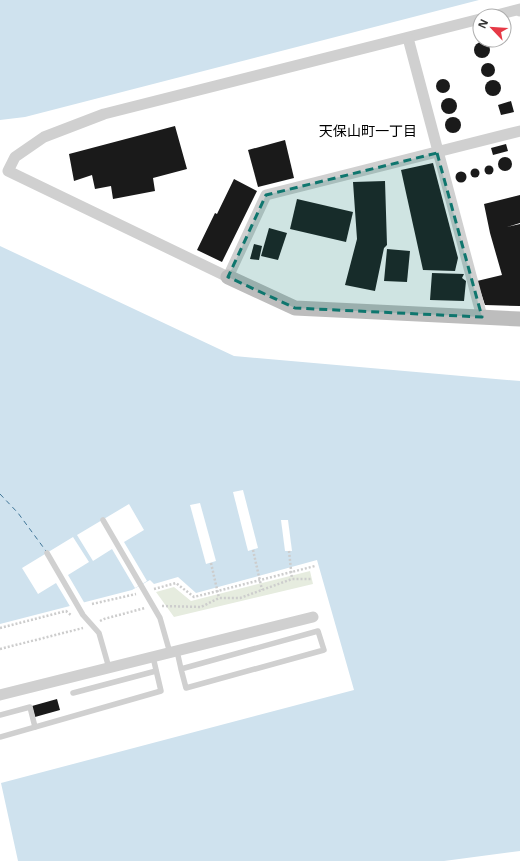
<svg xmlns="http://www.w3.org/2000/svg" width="520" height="861" font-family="'Noto Sans','Noto Sans JP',sans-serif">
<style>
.green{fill:#e6ecdf}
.water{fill:#cfe2ee}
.pier{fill:#fff}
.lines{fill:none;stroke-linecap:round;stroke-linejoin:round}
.ferry{stroke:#3f7597;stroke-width:1;stroke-dasharray:5 4;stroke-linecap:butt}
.building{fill:#1a1a1a}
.path{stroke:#cdcdcd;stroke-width:2.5;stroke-dasharray:2 2;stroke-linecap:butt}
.lane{stroke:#d0d0d0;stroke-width:5.5}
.street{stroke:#d0d0d0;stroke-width:11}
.secondary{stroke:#bdbdbd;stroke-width:15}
.marked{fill:#0f766e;fill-opacity:0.2;stroke:#0f766e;stroke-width:3;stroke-dasharray:8 5;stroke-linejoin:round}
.labels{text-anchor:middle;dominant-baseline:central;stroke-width:4;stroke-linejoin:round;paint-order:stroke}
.neighbourhood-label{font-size:14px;fill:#000;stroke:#fff}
</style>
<rect width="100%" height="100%" fill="#fff"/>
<polygon class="green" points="310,571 313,584 174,617 156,592 174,587 191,601"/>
<g class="water">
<polygon points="0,0 479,0 91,100 25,117 0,120"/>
<polygon points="0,246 234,356 520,381 520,851 444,861 18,861 1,783 354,690 317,560 196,593 178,577 154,584 150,580 132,590 0,624"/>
</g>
<g class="pier">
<polygon points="243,490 258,548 248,551 233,492"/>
<polygon points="200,503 216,561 206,564 190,505"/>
<polygon points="129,504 144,530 124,542 147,581 135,588 112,549 93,561 77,535"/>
<polygon points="281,520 288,520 292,551 285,551"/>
<polygon points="73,537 89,562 68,575 85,604 71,608 56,583 38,594 22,568"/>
</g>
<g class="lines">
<polyline class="ferry" points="0,494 18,513 46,551"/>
</g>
<g class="building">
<circle cx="482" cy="50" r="8"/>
<circle cx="488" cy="70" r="7"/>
<circle cx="443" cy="86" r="7"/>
<circle cx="493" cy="88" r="8"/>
<circle cx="449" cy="106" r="8"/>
<polygon points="511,101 514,112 501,115 498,105"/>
<circle cx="453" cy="125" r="8"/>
<polygon points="175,126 187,169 153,178 155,191 113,199 111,186 95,189 92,175 74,181 69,154"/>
<polygon points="285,140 294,178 258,187 248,150"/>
<polygon points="506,144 508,151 493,155 491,148"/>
<circle cx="505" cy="164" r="7"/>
<polygon points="433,163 458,258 455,271 423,270 401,170"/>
<circle cx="489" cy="170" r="4.5"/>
<circle cx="475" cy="173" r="4.5"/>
<circle cx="461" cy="177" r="5.5"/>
<polygon points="234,179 257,191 222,262 197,250 215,213 217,214"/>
<polygon points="385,181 387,245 384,248 375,291 345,285 357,239 353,182"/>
<polygon points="520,195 520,223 507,227 520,224 520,306 485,305 477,281 502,275 490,233 484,204"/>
<polygon points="297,199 353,212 346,242 290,229"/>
<polygon points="269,228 287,233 278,260 261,256"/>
<polygon points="254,244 262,246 259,260 250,259"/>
<polygon points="387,249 410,251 407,282 384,281"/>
<polygon points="432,273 464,274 462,278 466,281 464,301 430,300"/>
<polygon points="57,699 60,710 35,717 32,706"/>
</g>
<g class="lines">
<g class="path">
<polyline points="253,550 262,590"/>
<polyline points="289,551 292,579"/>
<polyline points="211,563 219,598"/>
<polyline points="154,589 176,583 194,597 315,566"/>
<polyline points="92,604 136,594"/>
<polyline points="162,606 201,607 219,598 240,598 292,579 312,579"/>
<polyline points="100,621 104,619 145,608"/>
<polyline points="0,628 66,611 71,615"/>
<polyline points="0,649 83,628"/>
</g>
<g class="lane">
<polyline points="103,520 160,618 170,653"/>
<polyline points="47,553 83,615 99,633 109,668"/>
<polyline points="177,651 181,669 318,631 324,650 186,688 181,669"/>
<polyline points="73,693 156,671"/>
<polyline points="0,715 30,707 35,727"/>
<polyline points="0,737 161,691 153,657"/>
</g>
<g class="street">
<polyline points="493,16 520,9 520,11"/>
<polyline points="480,19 104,114 44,137 15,157 8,171 228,277 266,195 520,131"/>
<polyline points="408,38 482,317"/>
<polyline points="0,695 313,617"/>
</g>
<polyline class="secondary" points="228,277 295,308 520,319"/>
</g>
<path class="marked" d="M 437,153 L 482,317 L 295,308 L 228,277 L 266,195 Z"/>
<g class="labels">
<g class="neighbourhood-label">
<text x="368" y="130">天保山町一丁目</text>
</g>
</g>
<g transform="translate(492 28) rotate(295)"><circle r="19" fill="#ffffff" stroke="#adadad"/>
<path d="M0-3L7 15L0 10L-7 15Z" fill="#e63946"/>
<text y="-6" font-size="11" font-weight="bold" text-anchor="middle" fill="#333333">N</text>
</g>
</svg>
